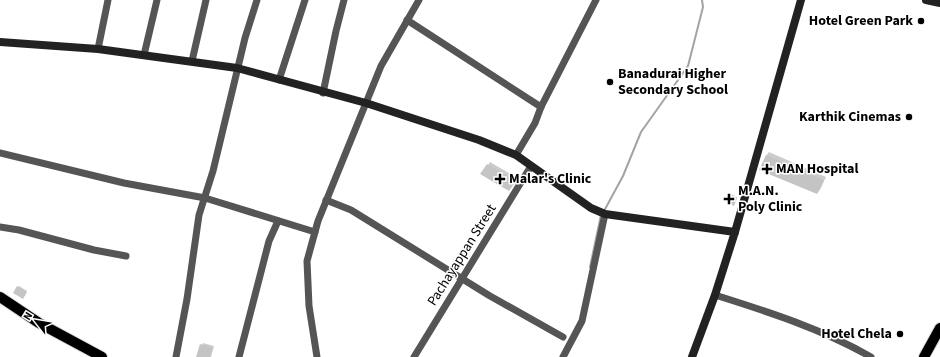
<svg xmlns="http://www.w3.org/2000/svg" width="940" height="357" font-family="'Source Sans 3',sans-serif">
<style>
.shadow{fill:#0003}
.lines{fill:none;stroke-linecap:round;stroke-linejoin:round}
.stream{stroke:#a3a3a3;stroke-width:2}
.building{fill:#c4c4c4}
.primary-casing{stroke:#dbdbdb;stroke-width:12}
.street{stroke:#555;stroke-width:7}
.secondary{stroke:#222;stroke-width:8}
.primary{stroke:#000;stroke-width:10}
.poi-dot{fill:#000;stroke:#fff;stroke-width:1.5}
.labels{text-anchor:middle;dominant-baseline:central;stroke-width:3;stroke-linejoin:round;paint-order:stroke}
.poi-label{font-size:14px;font-weight:bold;fill:#000;stroke:#fff;text-anchor:start}
.street-label{font-size:14px;fill:#000;stroke:#fff}
</style>
<rect width="100%" height="100%" fill="#fff"/>
<g class="shadow">
<polygon points="769,152 826,177 820,190 817,193 766,156"/>
<polygon points="490,162 517,178 511,188 482,174"/>
<polygon points="731,194 737,197 735,203 729,195"/>
<polygon points="19,286 27,291 24,296 18,287"/>
<polygon points="203,343 214,346 211,357 197,357"/>
</g>
<g class="lines">
<g class="stream">
<polyline points="604,211 623,176 641,132 688,66 703,7 702,0"/>
<polyline points="590,267 601,215"/>
</g>
</g>
<g class="building">
<polygon points="766,155 824,180 817,194 759,170"/>
<polygon points="487,164 516,181 509,191 480,174"/>
<polygon points="729,195 737,198 734,206 726,202"/>
<polygon points="17,286 27,292 23,299 13,293"/>
<polygon points="200,344 213,348 210,357 196,357"/>
</g>
<g class="lines">
<g class="primary-casing">
<g id="primary">
<polyline points="0,297 39,323 102,357"/>
<polyline points="924,357 940,328"/>
</g>
</g>
<g class="street">
<polyline points="407,20 541,107"/>
<polyline points="98,49 108,0"/>
<polyline points="144,55 157,0"/>
<polyline points="192,61 206,0"/>
<polyline points="279,80 305,0"/>
<polyline points="323,93 336,31 344,0"/>
<polyline points="0,153 124,183 205,198 315,232"/>
<polyline points="516,155 535,123 541,107 596,0"/>
<polyline points="326,200 351,210 490,296 563,337"/>
<polyline points="0,227 19,230 94,250 126,256"/>
<path d="M 715,295 C 769,312 822,329 871,357"/>
<polyline points="176,357 187,299 199,215 213,171 245,38 257,0"/>
<polyline points="239,357 269,241 278,221"/>
<polyline points="317,357 309,306 307,261 318,221 381,66 419,0"/>
<polyline points="414,357 531,166"/>
<polyline points="563,357 582,321 605,214"/>
</g>
<g class="secondary">
<polyline points="926,0 940,3"/>
<polyline points="0,42 98,49 237,68 366,103 479,140 516,155 591,208 605,214 735,232"/>
<polyline points="692,357 715,295 735,232 801,0"/>
</g>
<use href="#primary" class="primary"/>
</g>
<g class="poi-dot">
<circle cx="921" cy="21" r="4"/>
<circle cx="610" cy="82" r="4"/>
<circle cx="909" cy="117" r="4"/>
<path d="M765 163h4v4h4v4h-4v4h-4v-4h-4v-4h4z"/>
<path d="M498 173h4v4h4v4h-4v4h-4v-4h-4v-4h4z"/>
<path d="M727 193h4v4h4v4h-4v4h-4v-4h-4v-4h4z"/>
<circle cx="900" cy="334" r="4"/>
</g>
<g class="labels">
<g class="poi-label">
<text x="913" y="21" text-anchor="end">Hotel Green Park</text>
<text x="618" y="74">Banadurai Higher<tspan x="618" dy="16">Secondary School</tspan></text>
<text x="901" y="117" text-anchor="end">Karthik Cinemas</text>
<text x="776" y="169">MAN Hospital</text>
<text x="509" y="179">Malar's Clinic</text>
<text x="738" y="191">M.A.N.<tspan x="738" dy="16">Poly Clinic</tspan></text>
<text x="892" y="334" text-anchor="end">Hotel Chela</text>
</g>
<g class="street-label">
<text transform="translate(462 255) rotate(-58)">Pachayappan Street</text>
</g>
</g>
<g transform="translate(36 321) rotate(301)" stroke="#ffffff" stroke-width="3" paint-order="stroke">
<path d="M0-3L7 15L0 10L-7 15Z" fill="#000000"/>
<text y="-6" font-size="11" font-weight="bold" text-anchor="middle" fill="#000000">N</text>
</g>
</svg>
